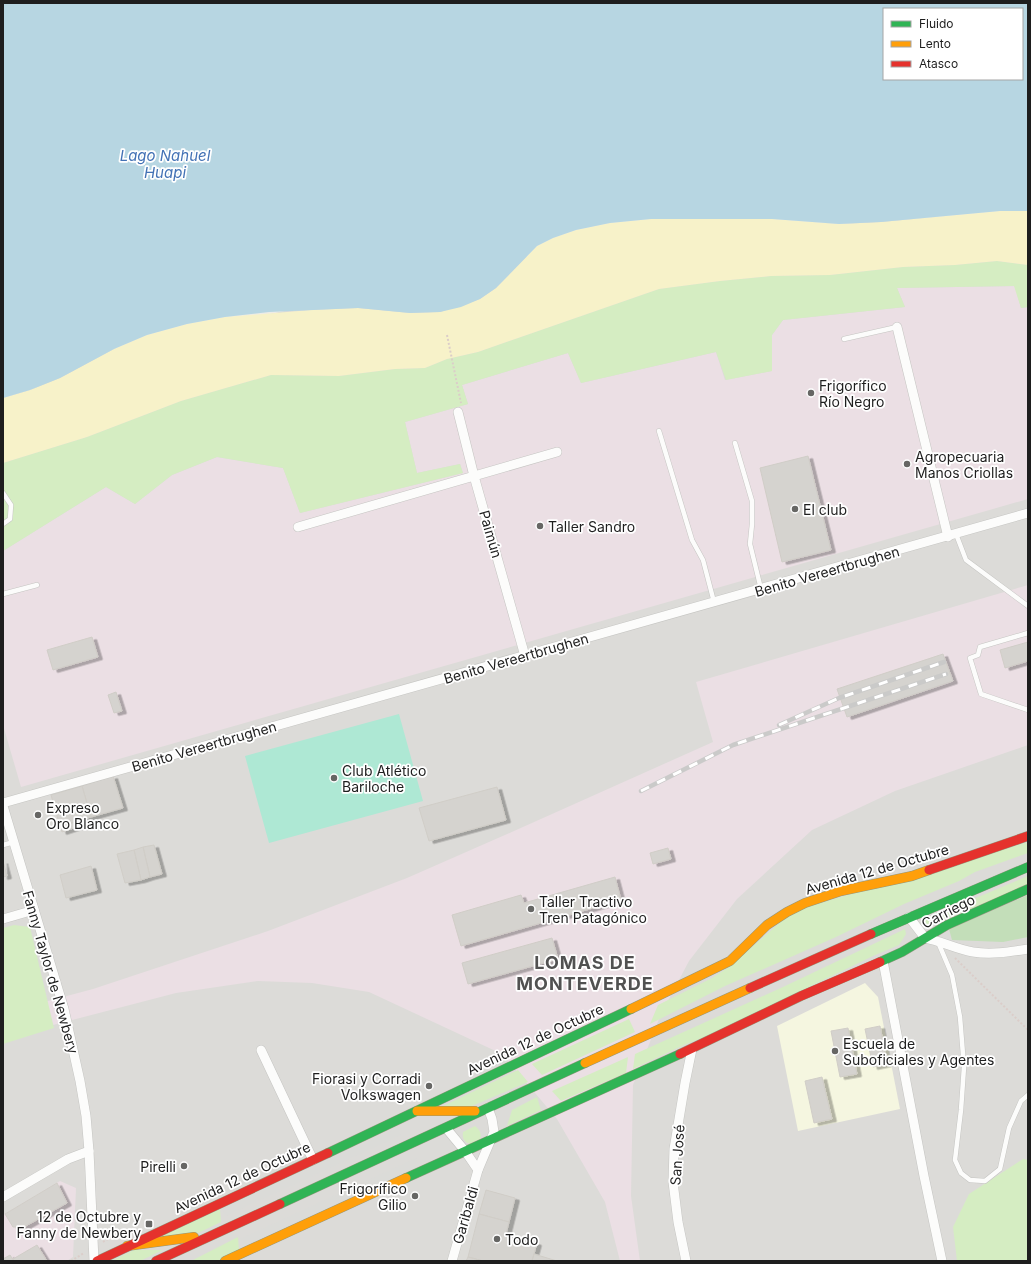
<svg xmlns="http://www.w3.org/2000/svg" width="1031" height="1264" font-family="Inter,sans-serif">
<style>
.residential{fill:#dcdbd8}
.industrial{fill:#ebdfe4}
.education{fill:#f5f6e0}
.grass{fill:#d5edc2}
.forest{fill:#c3deb9}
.sand{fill:#f7f2c9}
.pitch{fill:#aee8d4}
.parking{fill:#dbdbd8}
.water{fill:#b7d6e2;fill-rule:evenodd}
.building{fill:#d5d3cf;stroke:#d0cdc7;filter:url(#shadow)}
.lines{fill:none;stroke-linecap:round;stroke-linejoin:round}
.lane-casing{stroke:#c5c5c2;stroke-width:5.5}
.street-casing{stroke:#c5c5c2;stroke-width:10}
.fast-casing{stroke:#93977d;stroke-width:10}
.slow-casing{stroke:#93977d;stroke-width:10}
.jam-casing{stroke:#93977d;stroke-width:10}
.path{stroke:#dbcdc9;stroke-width:2;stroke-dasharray:2 2;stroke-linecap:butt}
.lane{stroke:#fcfcfb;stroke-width:4.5}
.street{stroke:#fcfcfb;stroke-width:9}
.fast{stroke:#30b455;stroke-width:9}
.slow{stroke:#ff9f0a;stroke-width:9}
.jam{stroke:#e5322d;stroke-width:9}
.rail-casing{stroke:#cacac9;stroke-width:4.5}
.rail{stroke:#fff;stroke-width:3;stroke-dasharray:9;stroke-linecap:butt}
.poi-dot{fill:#666664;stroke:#fff;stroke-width:1.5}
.labels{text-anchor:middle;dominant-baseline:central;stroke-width:3.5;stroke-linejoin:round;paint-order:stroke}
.poi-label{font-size:14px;fill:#1e1e1e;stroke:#fff;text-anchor:start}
.street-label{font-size:14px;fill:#1e1e1e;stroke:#fff}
.water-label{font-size:15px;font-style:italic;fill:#4372b5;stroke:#fff}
.district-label{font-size:18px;font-weight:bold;letter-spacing:1px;fill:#515151;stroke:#fff}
</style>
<defs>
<filter id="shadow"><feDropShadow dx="4.5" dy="2.5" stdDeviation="0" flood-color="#0004"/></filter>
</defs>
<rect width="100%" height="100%" fill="#edece6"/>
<polygon class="residential" points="1028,211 1028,1261 3,1261 3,398 30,390 114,349 695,219 733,219 839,224"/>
<g class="industrial">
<polygon points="1015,286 1021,308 1028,307 1028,499 21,787 3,725 3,551 106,487 135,504 172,475 217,457 283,468 300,513 463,473 460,464 417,473 405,422 468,404 462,385 568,353 581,383 716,352 725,380 772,371 772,335 783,320 905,307 897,288"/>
<polygon points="1028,585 1028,745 895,791 812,830 737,899 689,961 661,1014 633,1085 631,1196 640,1261 620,1261 605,1202 557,1119 502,1054 369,992 312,983 258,981 176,993 3,1038 3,1013 93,989 268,931 407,878 514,831 713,742 696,682"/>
<polygon points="60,1181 76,1188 73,1257 67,1261 3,1261 3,1215"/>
</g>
<polygon class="education" points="865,983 878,997 900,1109 798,1131 777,1026"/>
<g class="grass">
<polygon points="997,261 1028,265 1028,307 1021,308 1014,286 897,288 905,307 783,320 772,335 772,371 726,380 716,352 581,383 568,353 462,385 468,404 405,422 417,473 460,464 463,473 300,513 283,468 217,457 172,475 135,504 106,487 3,551 3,463 87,437 181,401 271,375 339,376 395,369 425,368 447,359 478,352 659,289 720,281 771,276 830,275 903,267 955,265"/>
<polygon points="1028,842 1028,853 975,872 959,881 904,904 836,937 725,986 650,1024 658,1005 712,978 729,967 783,920 800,909"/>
<polygon points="1028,876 1028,886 925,927 921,921"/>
<polygon points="14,925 30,927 54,1028 3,1044 3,928"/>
<polygon points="905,929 906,934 899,945 873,956 714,1033 684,1045 633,1069 635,1054 783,987"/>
<polygon points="629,1019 635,1032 542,1075 532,1064"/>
<polygon points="628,1057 626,1073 561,1101 552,1091"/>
<polygon points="518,1070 528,1082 472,1106 439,1108"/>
<polygon points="537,1097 541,1110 507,1126 512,1110"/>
<path d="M 475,1126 C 480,1130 482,1134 480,1139 L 470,1144 C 464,1142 462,1138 463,1132 Z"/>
<polygon points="1023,1159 1028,1160 1028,1261 957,1261 953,1227 969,1194"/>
<polygon points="220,1209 221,1222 194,1235 154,1239"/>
<polygon points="238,1237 239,1250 217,1261 191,1261"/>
<polygon points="134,1250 163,1250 140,1261 111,1261"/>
</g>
<polygon class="forest" points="1028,895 1028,937 1003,942 952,940 949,929"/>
<polygon class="sand" points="1000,211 1028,211 1028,265 997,261 955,265 903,267 830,275 771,276 720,281 659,289 478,352 447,359 425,368 395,369 339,376 271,375 181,401 87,437 3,463 3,398 30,390 60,378 114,349 147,335 187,324 225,317 311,310 358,308 410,313 440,312 480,299 496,288 537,246 553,238 576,230 610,223 651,219 772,219 839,224 881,222"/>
<polygon class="pitch" points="399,714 423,801 269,843 245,756"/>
<g class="parking">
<polygon points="398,1128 401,1135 226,1216 222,1209"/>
<polygon points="416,1158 419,1166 244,1247 240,1239"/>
</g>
<path class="water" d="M 3,3 L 1028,3 L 1028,211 L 1000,211 L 881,222 L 839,224 L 772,219 L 651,219 L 610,223 L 576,230 L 553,238 L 537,246 L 496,288 L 480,299 L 461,307 L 440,312 L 410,313 L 358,308 L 269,312 L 225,317 L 187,324 L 147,335 L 114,349 L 60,378 L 30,390 L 3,398 ZM 884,9 L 1022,9 L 1022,79 L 884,79 Z"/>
<g class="building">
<polygon points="808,456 831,550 782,562 760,468"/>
<polygon points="92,637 98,657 53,670 47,650"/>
<polygon points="1028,642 1028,661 1005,668 1000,650"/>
<polygon points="943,654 953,681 847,717 837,689"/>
<polygon points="116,692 122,711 114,713 108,695"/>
<polygon points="113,776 123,808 91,817 82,786"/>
<polygon points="82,786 91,817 60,826 51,795"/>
<polygon points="497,787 506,820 429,841 419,808"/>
<polygon points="78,821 80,826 62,832 60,826"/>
<polygon points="154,845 162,874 150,877 143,847"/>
<polygon points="143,847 150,877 141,880 134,850"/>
<polygon points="668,848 671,859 653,864 650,853"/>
<polygon points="134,850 141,880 125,883 117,854"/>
<polygon points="3,861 7,876 3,877"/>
<polygon points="91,866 97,890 66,898 60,875"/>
<polygon points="615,877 621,900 461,946 452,915 521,895 524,903"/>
<polygon points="552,938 558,959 468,984 462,963"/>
<polygon points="880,1026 887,1064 873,1067 865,1029"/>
<polygon points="848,1028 857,1074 840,1077 831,1031"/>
<polygon points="822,1077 832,1119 814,1123 805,1081"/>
<polygon points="57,1183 67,1203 24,1227 13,1227 5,1214"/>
<polygon points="486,1190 515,1198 509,1222 479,1214"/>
<polygon points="479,1214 509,1222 506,1234 537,1243 532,1261 483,1261 468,1257"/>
<polygon points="37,1245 47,1261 14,1261 13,1259"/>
<polygon points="534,1254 557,1261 532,1261"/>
<polygon points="10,1255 14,1261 3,1261 3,1259"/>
<polygon points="468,1257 483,1261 466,1261"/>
</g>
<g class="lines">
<g class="lane-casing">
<g id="lane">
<polyline points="844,339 897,327"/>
<polyline points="659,431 692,540 703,560 714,602"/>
<polyline points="735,443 752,501 752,524 750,544 761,589"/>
<polyline points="3,493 11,505 10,519 3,524"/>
<polyline points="956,534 966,560 1028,606"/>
<polyline points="3,594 37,585"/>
<polyline points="1028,633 980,647 978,655 970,658 981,694 1028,710"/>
<polyline points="3,845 14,842"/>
<polyline points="938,942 952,975 960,1017 964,1067 961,1110 955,1160 961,1173 970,1180 985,1181 1000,1169 1009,1128 1021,1101 1028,1095"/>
</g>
</g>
<g class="street-casing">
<g id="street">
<polyline points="897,327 948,537"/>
<polyline points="458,412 474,476 525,656"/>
<polyline points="298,527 557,452"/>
<polyline points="3,803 1028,513"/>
<polyline points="3,806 64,1009 80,1081 86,1116 89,1151 94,1261"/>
<path d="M 909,917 L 925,938 C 941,941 956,949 973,952 C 991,955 1009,952 1028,949"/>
<polyline points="3,919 34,910"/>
<polyline points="883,961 924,1176 942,1261"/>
<polyline points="261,1050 313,1160"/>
<polyline points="446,1128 465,1151 478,1170"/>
<polyline points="3,1197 68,1159 89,1151"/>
<polyline points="452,1261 478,1170 494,1132 492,1119 488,1108"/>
<polyline points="686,1261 678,1222 673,1182 674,1149 685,1083 692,1049"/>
</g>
</g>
<g class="fast-casing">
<g id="fast">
<polyline points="871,934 1028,867"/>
<polyline points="880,962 902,952 947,925 1028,889"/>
<polyline points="328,1153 631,1009"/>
<polyline points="406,1178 680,1054"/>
<polyline points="280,1204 585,1063"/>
</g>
</g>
<g class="slow-casing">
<g id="slow">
<polyline points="631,1009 730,961 767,925 787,912 805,903 841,891 912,876 929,870"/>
<polyline points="585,1063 750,988"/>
<polyline points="417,1111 475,1111"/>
<polyline points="127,1246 194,1237"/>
<polyline points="225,1261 406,1178"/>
</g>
</g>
<g class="jam-casing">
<g id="jam">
<polyline points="929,870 1028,836"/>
<polyline points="750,988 871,934"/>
<polyline points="680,1054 801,996 880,962"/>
<polyline points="97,1261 328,1153"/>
<polyline points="156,1261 280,1204"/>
</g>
</g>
<g class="path">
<polyline points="447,335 461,403"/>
<polyline points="955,958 1028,1030"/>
<polyline points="103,1242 118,1233"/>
<polyline points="71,1261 84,1253"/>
</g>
<use href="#lane" class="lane"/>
<use href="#street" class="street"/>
<use href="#fast" class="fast"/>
<use href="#slow" class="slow"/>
<use href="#jam" class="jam"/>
<g class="rail-casing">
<g id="rail">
<polyline points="779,725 839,698 944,662"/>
<polyline points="641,791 733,745 946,674"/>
</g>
</g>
<use href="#rail" class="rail"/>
</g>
<g class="poi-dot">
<circle cx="811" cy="393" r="4"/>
<circle cx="907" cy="464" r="4"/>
<circle cx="795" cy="509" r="4"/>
<circle cx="540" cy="526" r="4"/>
<circle cx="334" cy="778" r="4"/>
<circle cx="38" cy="815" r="4"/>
<circle cx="531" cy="909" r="4"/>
<circle cx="835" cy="1051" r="4"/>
<circle cx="429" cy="1086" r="4"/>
<circle cx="184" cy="1166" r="4"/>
<circle cx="415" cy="1196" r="4"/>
<rect x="145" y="1220" width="8" height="8" rx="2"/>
<circle cx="497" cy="1239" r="4"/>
</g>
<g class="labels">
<g class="poi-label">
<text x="819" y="385">Frigorífico<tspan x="819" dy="16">Río Negro</tspan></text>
<text x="915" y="456">Agropecuaria<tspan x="915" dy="16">Manos Criollas</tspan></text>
<text x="803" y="509">El club</text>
<text x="548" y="526">Taller Sandro</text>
<text x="342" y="770">Club Atlético<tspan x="342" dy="16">Bariloche</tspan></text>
<text x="46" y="807">Expreso<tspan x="46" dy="16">Oro Blanco</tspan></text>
<text x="539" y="901">Taller Tractivo<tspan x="539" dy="16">Tren Patagónico</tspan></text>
<text x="843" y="1043">Escuela de<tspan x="843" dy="16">Suboficiales y Agentes</tspan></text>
<text x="421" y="1078" text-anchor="end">Fiorasi y Corradi<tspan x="421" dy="16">Volkswagen</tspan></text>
<text x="176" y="1166" text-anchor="end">Pirelli</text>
<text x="407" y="1188" text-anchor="end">Frigorífico<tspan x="407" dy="16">Gilio</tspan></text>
<text x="141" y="1216" text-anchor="end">12 de Octubre y<tspan x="141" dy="16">Fanny de Newbery</tspan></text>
<text x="505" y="1239">Todo</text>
</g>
<g class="street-label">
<text transform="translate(491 534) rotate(74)">Paimún</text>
<text transform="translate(827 571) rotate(-16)">Benito Vereertbrughen</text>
<text transform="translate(516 658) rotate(-16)">Benito Vereertbrughen</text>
<text transform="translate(204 746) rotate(-16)">Benito Vereertbrughen</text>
<text transform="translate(877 869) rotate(-16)">Avenida 12 de Octubre</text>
<text transform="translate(948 911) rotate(-27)">Carriego</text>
<text transform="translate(51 972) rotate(74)">Fanny Taylor de Newbery</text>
<text transform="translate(535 1039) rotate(-25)">Avenida 12 de Octubre</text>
<text transform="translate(677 1155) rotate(-86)">San José</text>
<text transform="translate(242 1177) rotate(-25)">Avenida 12 de Octubre</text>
<text transform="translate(465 1215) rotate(-74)">Garibaldi</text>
</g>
<g class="water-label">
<text x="165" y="155">Lago Nahuel<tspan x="165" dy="17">Huapi</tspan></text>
</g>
<g class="district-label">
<text x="585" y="962">LOMAS DE<tspan x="585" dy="21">MONTEVERDE</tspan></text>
</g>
</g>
<rect width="1031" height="1264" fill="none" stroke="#1e1e1e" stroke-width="8"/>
<rect x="883" y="8" width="140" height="72" fill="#ffffff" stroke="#a5a5a5"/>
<rect x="891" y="21" width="20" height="6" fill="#30b455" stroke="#a5a5a5"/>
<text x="919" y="28" font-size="12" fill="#1e1e1e">Fluido</text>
<rect x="891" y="41" width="20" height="6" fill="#ff9f0a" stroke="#a5a5a5"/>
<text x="919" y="48" font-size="12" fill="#1e1e1e">Lento</text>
<rect x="891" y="61" width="20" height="6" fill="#e5322d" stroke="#a5a5a5"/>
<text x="919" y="68" font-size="12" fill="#1e1e1e">Atasco</text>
</svg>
